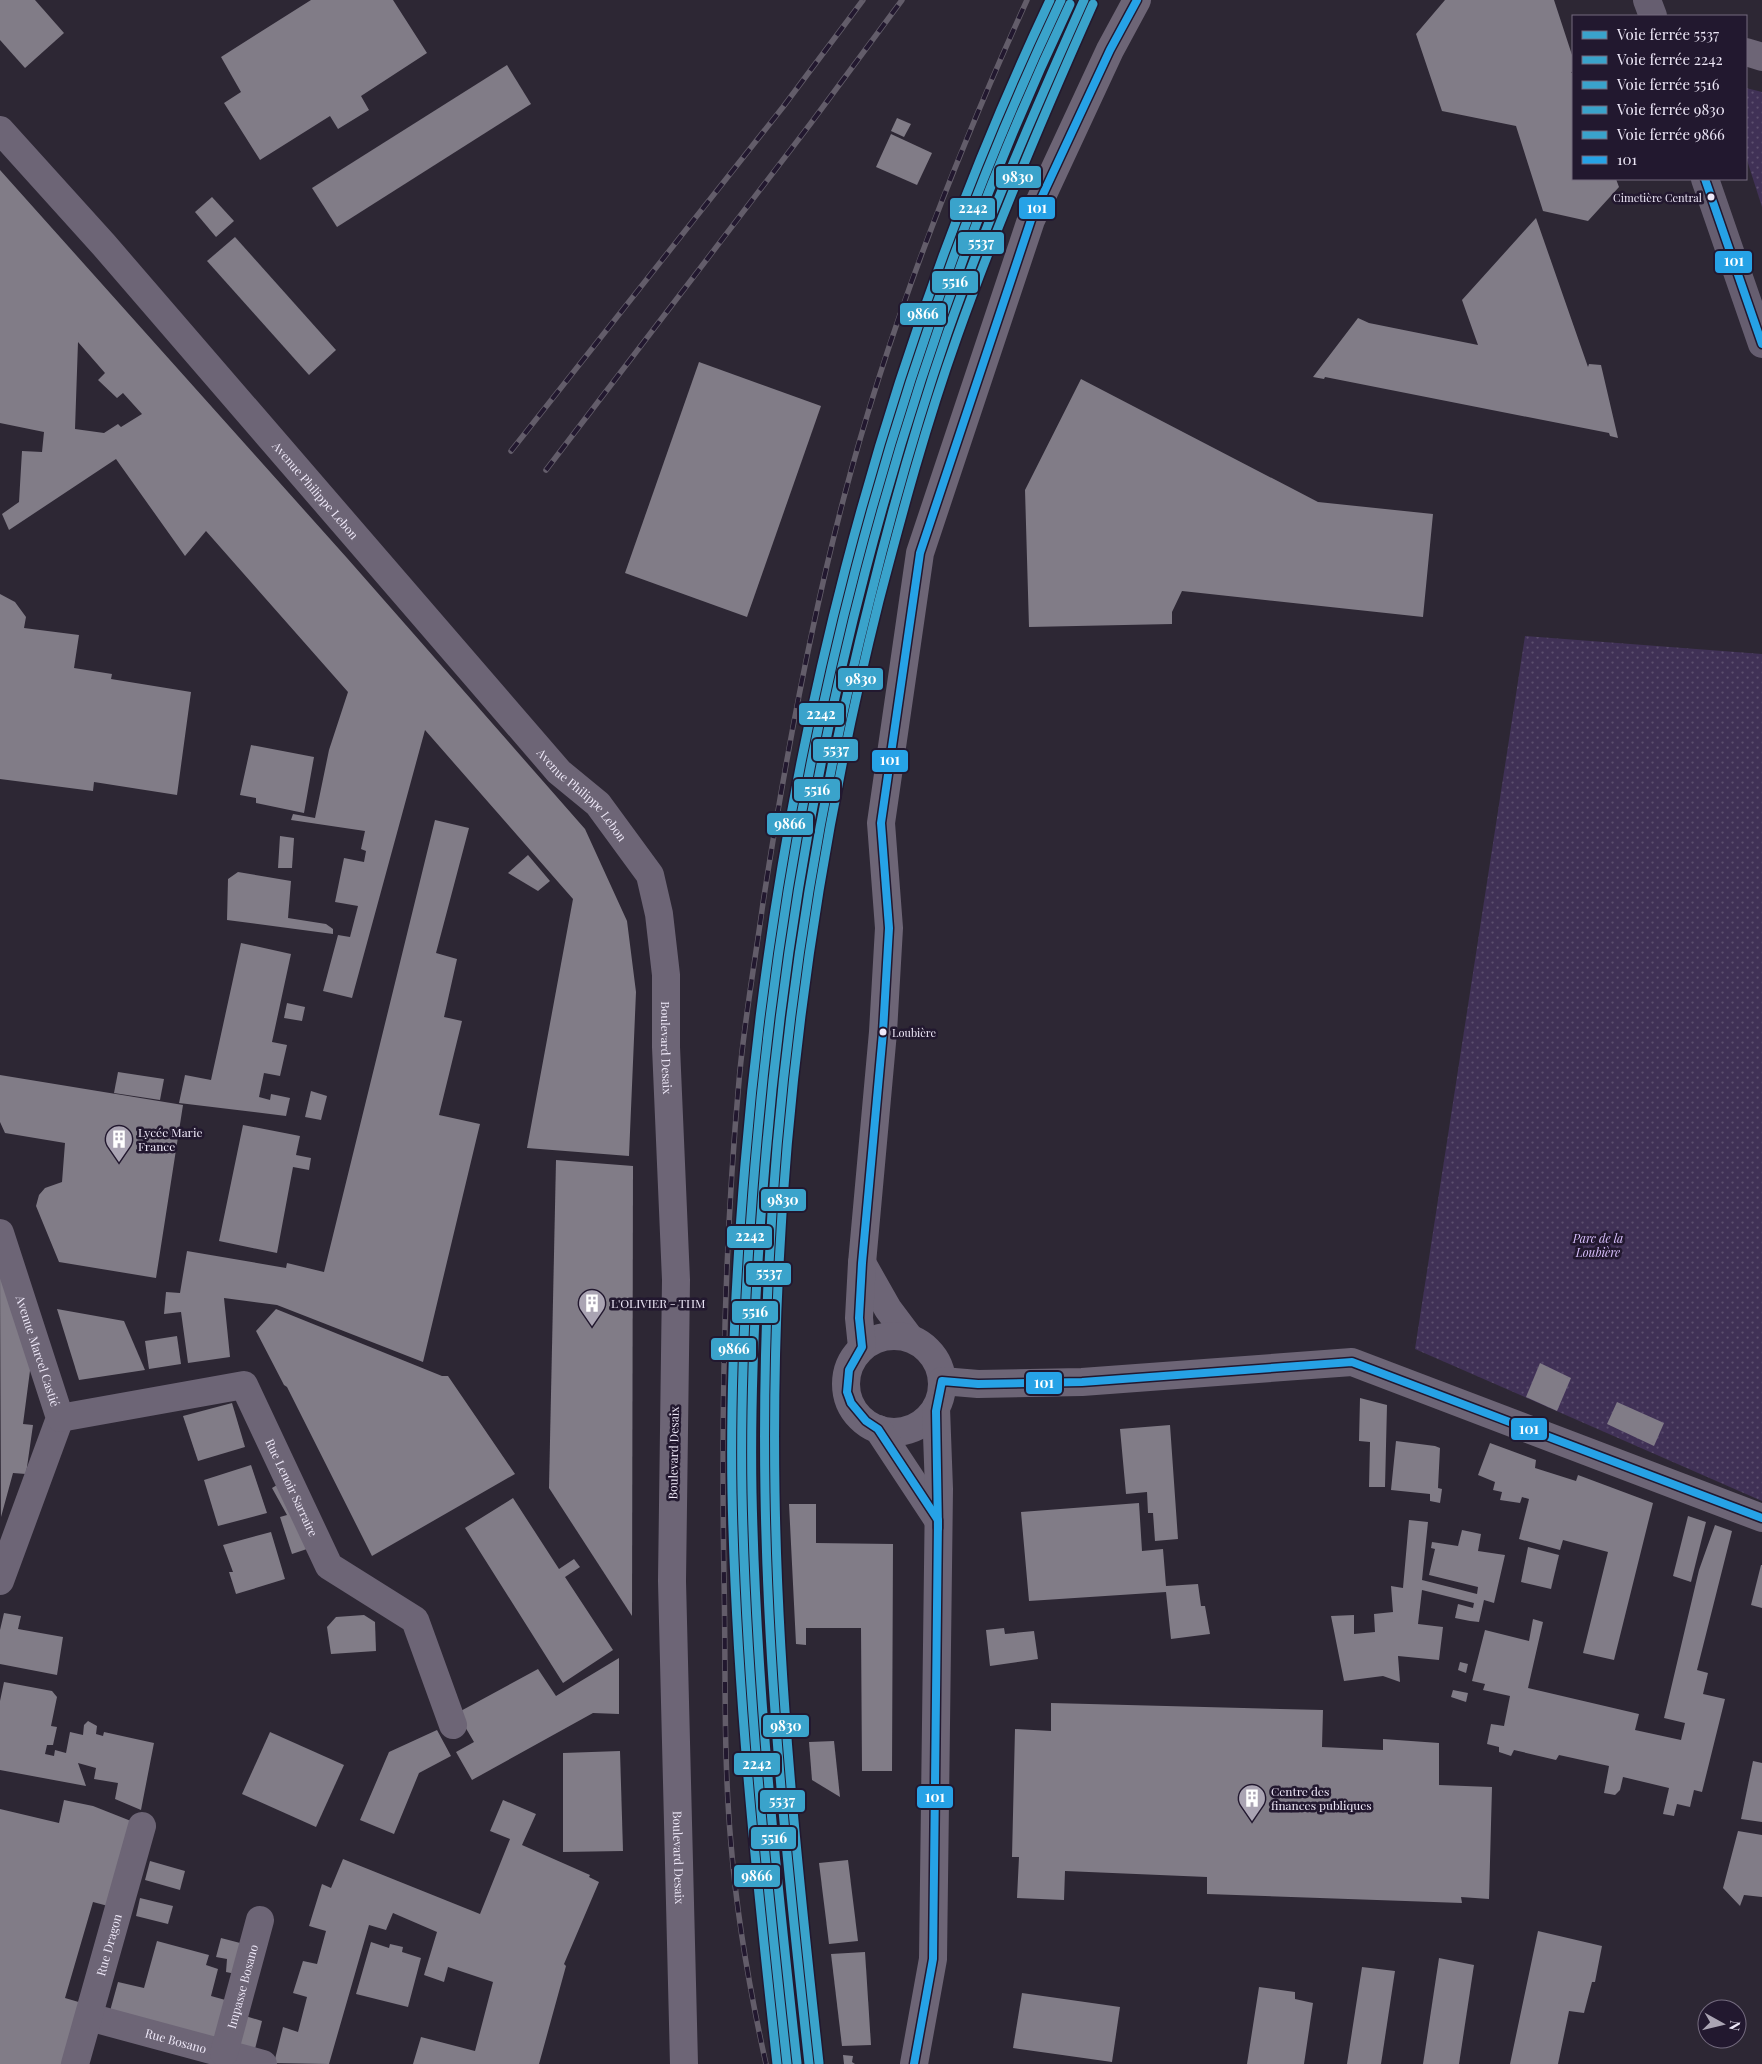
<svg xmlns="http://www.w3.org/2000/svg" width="1762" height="2064" font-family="'Playfair Display',serif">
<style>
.park{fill:url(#park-dots)}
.building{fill:#817c87;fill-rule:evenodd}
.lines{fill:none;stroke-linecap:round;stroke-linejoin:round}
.minor{stroke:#6d6576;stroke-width:28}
.tertiary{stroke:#6d6576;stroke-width:28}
.secondary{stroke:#665e70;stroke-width:28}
.rail-casing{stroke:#635d6a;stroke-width:5.5}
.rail{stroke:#22182f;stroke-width:4;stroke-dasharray:11;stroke-linecap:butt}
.bus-1-casing{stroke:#22182f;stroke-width:11}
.bus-1{stroke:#26a2e6;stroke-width:8}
.rail-1-casing{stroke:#22182f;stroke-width:12}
.rail-2-casing{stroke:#22182f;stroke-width:12}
.rail-3-casing{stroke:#22182f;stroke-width:12}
.rail-4-casing{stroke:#22182f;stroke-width:12}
.rail-5-casing{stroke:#22182f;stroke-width:12}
.rail-1{stroke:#3aa3cb;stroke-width:9}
.rail-2{stroke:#3aa3cb;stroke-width:9}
.rail-3{stroke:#3aa3cb;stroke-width:9}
.rail-4{stroke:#3aa3cb;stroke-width:9}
.rail-5{stroke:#3aa3cb;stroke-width:9}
.bus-dot{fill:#eee8f8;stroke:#22182f;stroke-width:2}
.labels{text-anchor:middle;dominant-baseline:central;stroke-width:5;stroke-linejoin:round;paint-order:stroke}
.bus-label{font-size:11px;fill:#eee8f8;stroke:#22182f;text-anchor:end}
.street-label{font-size:12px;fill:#eee8f8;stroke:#22182f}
.poi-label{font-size:12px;fill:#eee8f8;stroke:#22182f;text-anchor:start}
.park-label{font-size:12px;font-style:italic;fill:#d9c0fe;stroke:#22182f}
.line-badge{stroke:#22182f;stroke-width:2}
.badge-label{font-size:14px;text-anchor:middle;font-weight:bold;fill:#fff}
</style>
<defs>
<pattern id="park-dots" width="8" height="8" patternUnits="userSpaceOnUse" patternTransform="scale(1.25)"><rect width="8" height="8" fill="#403156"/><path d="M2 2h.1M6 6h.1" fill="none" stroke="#5c4f6f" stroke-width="1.8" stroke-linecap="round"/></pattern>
</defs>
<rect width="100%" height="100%" fill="#2d2734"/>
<g class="park">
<polygon points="1746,88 1762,92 1762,207 1746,157"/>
<polygon points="1525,636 1762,654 1762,1501 1415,1349"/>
</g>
<g class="building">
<polygon points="0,0 35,0 64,33 25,68 0,40"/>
<polygon points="311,0 393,0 427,53 361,96 369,110 338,129 330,116 260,160 224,103 241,92 221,57"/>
<polygon points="1445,0 1554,0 1573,58 1573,70 1571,73 1573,73 1573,179 1616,179 1619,187 1588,221 1543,211 1516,126 1442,111 1416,34"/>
<polygon points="507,65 531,104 337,227 312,188"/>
<polygon points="897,118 911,124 904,137 891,131"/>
<polygon points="891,134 932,153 917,185 876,167"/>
<path d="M 0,170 L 347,558 L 585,829 L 627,921 L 636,992 L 629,1156 L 527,1148 L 573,899 L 425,730 L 352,998 L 323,991 L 338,935 L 350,937 L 358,906 L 335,902 L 344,858 L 364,862 L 366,851 L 361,849 L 365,831 L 291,820 L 293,814 L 315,818 L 329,750 L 348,692 L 206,531 L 185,556 L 116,459 L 9,530 L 2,514 L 19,502 L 22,451 L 42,452 L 44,432 L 0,423 ZM 78,342 L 105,373 L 98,380 L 117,398 L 123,393 L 142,414 L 121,427 L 118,424 L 104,433 L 75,429 Z"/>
<polygon points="212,197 234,221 216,237 195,212"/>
<polygon points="1536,218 1588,367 1589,364 1601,365 1618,438 1610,436 1609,433 1325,377 1324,379 1313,377 1358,318 1369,323 1478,345 1462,300"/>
<polygon points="235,237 336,350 309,375 207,261"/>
<polygon points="699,362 821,406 747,617 625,573"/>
<polygon points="1081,379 1318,502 1433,514 1423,617 1182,591 1172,612 1172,624 1029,627 1025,490"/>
<polygon points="0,594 15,602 26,617 24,628 79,635 74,668 112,674 111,679 191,692 177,795 94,782 93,791 0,779"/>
<polygon points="251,745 314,757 304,813 256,803 256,798 240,795"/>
<polygon points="435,820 469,828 436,953 457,959 444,1017 462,1021 439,1115 480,1124 423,1362 277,1305 224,1298 230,1357 188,1363 181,1312 164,1314 166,1292 180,1293 187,1251 286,1268 287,1263 324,1272"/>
<polygon points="280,836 294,838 292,868 278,868"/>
<polygon points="528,855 550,881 538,891 508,873"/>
<polygon points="238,872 291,881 288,918 326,924 333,929 333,934 227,920 228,879"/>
<polygon points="241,943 291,954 272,1042 287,1045 280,1076 264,1073 259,1097 270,1100 271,1094 290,1098 286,1116 179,1103 185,1075 211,1080"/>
<polygon points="287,1003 305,1007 302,1021 284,1018"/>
<polygon points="118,1072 164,1079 160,1100 114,1093"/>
<polygon points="0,1075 183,1105 156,1278 59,1262 36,1206 39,1195 45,1188 62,1182 65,1143 5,1133 0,1122"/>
<polygon points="311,1091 327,1096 321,1120 305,1117"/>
<polygon points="243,1125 300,1136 296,1155 311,1158 309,1170 293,1167 277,1253 219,1241"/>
<polygon points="556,1160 633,1166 632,1616 549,1488"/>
<polygon points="0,1269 33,1348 23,1424 33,1425 26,1474 13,1473 1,1517"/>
<polygon points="57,1309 124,1321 145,1370 79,1380"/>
<polygon points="276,1309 442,1376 448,1376 515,1474 372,1556 287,1387 284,1385 256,1331"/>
<polygon points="177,1336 181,1364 149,1369 145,1341"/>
<polygon points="1540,1363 1571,1378 1557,1411 1526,1397"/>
<polygon points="1360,1398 1387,1405 1385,1487 1369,1487 1370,1442 1359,1441"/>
<polygon points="1617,1402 1664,1423 1654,1446 1607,1424"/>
<polygon points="232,1403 245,1447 198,1461 183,1416"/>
<polygon points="1170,1425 1178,1539 1155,1541 1153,1513 1148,1513 1147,1492 1126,1494 1120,1429"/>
<polygon points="1396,1441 1435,1446 1440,1448 1438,1488 1442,1489 1440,1503 1430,1501 1430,1494 1391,1490"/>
<polygon points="1490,1443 1536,1460 1535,1468 1576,1481 1578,1475 1653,1503 1614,1660 1583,1653 1608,1552 1563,1540 1560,1550 1519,1539 1529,1499 1522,1497 1520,1503 1500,1500 1502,1492 1493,1490 1495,1482 1478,1475"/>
<polygon points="251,1465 267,1513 218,1526 204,1480"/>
<polygon points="282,1482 307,1549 292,1554 280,1517 287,1515 272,1488"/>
<polygon points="513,1498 559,1569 574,1559 580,1567 565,1577 613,1650 563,1683 465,1528"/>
<polygon points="1139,1503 1142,1551 1163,1549 1166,1586 1198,1584 1201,1606 1205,1606 1210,1634 1171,1639 1166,1592 1029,1601 1021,1512"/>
<polygon points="789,1504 816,1504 816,1543 893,1544 892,1771 862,1771 861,1628 806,1628 806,1645 796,1644"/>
<polygon points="1688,1516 1706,1522 1691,1582 1673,1576"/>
<polygon points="1409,1520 1428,1522 1422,1580 1477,1594 1478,1587 1429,1575 1435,1549 1431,1548 1432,1542 1458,1546 1462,1530 1481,1534 1478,1551 1505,1555 1494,1603 1484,1600 1479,1622 1470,1621 1455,1618 1458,1604 1473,1608 1474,1603 1422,1590 1418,1624 1443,1627 1439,1660 1398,1656 1400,1682 1383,1676 1344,1681 1331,1616 1354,1615 1354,1634 1375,1632 1374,1614 1393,1612 1391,1586 1403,1588"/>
<polygon points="1715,1525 1732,1531 1697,1670 1708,1673 1703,1694 1725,1699 1702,1792 1694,1790 1690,1807 1677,1804 1674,1816 1663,1814 1669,1788 1623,1777 1620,1790 1615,1795 1604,1793 1609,1766 1559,1755 1556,1760 1514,1750 1511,1756 1499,1752 1499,1747 1487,1744 1491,1724 1504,1726 1510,1696 1483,1690 1485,1684 1472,1681 1485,1630 1529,1641 1533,1619 1543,1622 1528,1688 1639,1714 1635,1730 1681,1740 1685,1723 1664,1718 1699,1570"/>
<polygon points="271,1532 285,1579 236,1594 229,1572 233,1572 223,1545"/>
<polygon points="1528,1547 1559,1555 1551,1589 1521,1582"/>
<polygon points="1761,1565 1762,1565 1762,1608 1751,1605"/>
<polygon points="4,1613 21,1616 18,1629 63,1637 57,1675 0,1664 0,1630"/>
<polygon points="364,1615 375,1622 376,1651 331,1654 327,1627 336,1617"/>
<polygon points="1004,1628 1005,1634 1034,1631 1038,1659 990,1666 986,1630"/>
<polygon points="619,1658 619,1714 593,1713 472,1780 456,1752 474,1742 457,1713 538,1669 556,1696"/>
<polygon points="1460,1662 1468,1664 1466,1673 1458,1670"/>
<polygon points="4,1682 52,1691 57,1697 51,1726 57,1727 53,1745 47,1745 45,1754 54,1756 55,1750 66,1753 70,1732 83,1735 84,1725 88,1721 97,1726 96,1734 103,1736 104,1732 154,1743 141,1810 115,1799 118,1783 94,1779 96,1768 78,1763 86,1786 0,1770 0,1701"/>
<polygon points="1453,1690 1468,1693 1466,1702 1451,1697"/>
<polygon points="1051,1703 1323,1710 1322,1747 1383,1750 1383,1739 1439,1743 1439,1785 1492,1787 1489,1899 1461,1897 1462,1903 1207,1894 1207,1877 1065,1871 1064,1900 1017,1898 1019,1857 1012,1857 1015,1729 1051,1731"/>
<polygon points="437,1730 451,1756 419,1773 394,1834 360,1820 389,1752"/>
<polygon points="270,1732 344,1765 316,1827 242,1794"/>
<polygon points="834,1741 840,1797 812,1780 809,1742"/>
<polygon points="620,1751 623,1851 563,1852 563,1753"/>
<polygon points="1753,1761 1762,1763 1762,1822 1741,1819"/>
<polygon points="64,1800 93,1806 131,1821 108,1906 93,1902 65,1998 82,2003 65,2064 0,2064 0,1809 59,1823"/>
<polygon points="503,1800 536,1814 522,1845 590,1875 589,1877 599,1882 564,1964 566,1966 539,2064 413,2064 421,2037 475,2051 493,1982 448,1967 444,1982 424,1975 437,1932 393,1913 386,1930 369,1925 329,2064 274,2063 283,2027 298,2032 307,1997 293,1993 303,1961 317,1964 326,1931 309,1926 322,1884 331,1888 343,1859 480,1914 510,1839 490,1831"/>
<polygon points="1738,1831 1762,1835 1762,1897 1744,1895 1740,1906 1723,1888"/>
<polygon points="848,1860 858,1941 829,1944 819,1863"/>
<polygon points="150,1861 185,1871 180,1890 145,1880"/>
<polygon points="140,1898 173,1906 168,1924 136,1916"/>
<polygon points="1538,1931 1602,1946 1595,1982 1592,1982 1584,2013 1569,2011 1558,2064 1510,2064"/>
<polygon points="221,1938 244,1944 236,1974 226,1972 227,1959 216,1957"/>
<polygon points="157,1941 209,1955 206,1965 218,1969 211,1996 229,2001 212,2046 110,2011 118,1982 144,1988"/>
<polygon points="371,1942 389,1948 390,1944 403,1947 402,1952 421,1958 408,2007 356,1994"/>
<polygon points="865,1952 871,2045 842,2046 831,1954"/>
<polygon points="1439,1958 1474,1965 1459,2064 1423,2064"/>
<polygon points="1362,1967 1395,1971 1381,2064 1347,2064"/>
<polygon points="1259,1987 1295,1992 1295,1999 1313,2003 1304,2064 1247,2064"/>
<polygon points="1022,1993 1120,2007 1112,2062 1013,2048"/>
<polygon points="242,2015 262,2021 253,2057 233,2047"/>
<polygon points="843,2055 853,2056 852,2062 855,2064 844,2064"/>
</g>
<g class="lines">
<g class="minor">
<polyline points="1746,52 1762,57"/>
<path id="s1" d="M 0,130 L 104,245 L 559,772 L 598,804 L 650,875 L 659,914 L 666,975 L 666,1047 L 676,1280 L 672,1581 L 684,2064"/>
<path id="s2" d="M 0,1233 L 60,1418 L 0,1581"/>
<path id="s3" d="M 60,1418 L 244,1385 L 329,1566 L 415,1620 L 453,1725"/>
<path id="s4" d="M 89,2017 L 263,2064"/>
<path id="s5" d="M 224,2053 L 260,1920"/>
<path id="s6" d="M 75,2064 L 142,1826"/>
</g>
<g class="tertiary">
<polyline points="862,1263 888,1309 909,1337"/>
<circle cx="894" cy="1384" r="48"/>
<polyline points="862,1347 859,1318 862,1263 883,1032 889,928 881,823 920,553 1031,220 1110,50 1137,0"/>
<polyline points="942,1381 978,1384 1082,1382 1352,1362 1762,1518"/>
<polyline points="878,1429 938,1520"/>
<polyline points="914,2064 933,1959 939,1489 936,1408"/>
</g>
<g class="secondary">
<polyline points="1647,0 1653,16"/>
<polyline points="1705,179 1762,344"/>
</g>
<g class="rail-casing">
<g id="rail">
<polyline points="511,451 783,107 863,0"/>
<polyline points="546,470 811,123 902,0"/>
<path d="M 766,2064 C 750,1992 737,1918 731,1844 C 723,1756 726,1667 724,1579 C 721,1413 724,1247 739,1081 C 744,1022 755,962 763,903 C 784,767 809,630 844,497 C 889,326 954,161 1027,0"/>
</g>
</g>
<use href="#rail" class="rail"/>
<g class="bus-1-casing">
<g id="bus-1">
<polyline points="1705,179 1762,344"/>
<polyline points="938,1528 936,1411 942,1381 978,1384 1082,1382 1352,1362 1762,1518"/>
<polyline points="914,2064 933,1959 938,1520 878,1429 866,1421 851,1403 847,1392 849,1370 862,1347 859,1318 862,1263 883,1032 889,928 881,823 920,553 1031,220 1110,50 1137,0"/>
</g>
</g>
<use href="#bus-1" class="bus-1"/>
<g class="rail-1-casing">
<path id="rail-1" d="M 809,2064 C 788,1874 768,1684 765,1493 C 760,1192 796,890 870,599 C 892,510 917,421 947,334 C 987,220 1035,110 1084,0"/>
</g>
<g class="rail-2-casing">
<path id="rail-2" d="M 787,2064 C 766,1874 746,1684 742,1493 C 740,1383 746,1273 755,1164 C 788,761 889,366 1061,0"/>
</g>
<g class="rail-3-casing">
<path id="rail-3" d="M 797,2063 C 776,1873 756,1684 752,1493 C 750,1384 756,1274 765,1165 C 798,764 898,369 1070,4"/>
</g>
<g class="rail-4-casing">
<path id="rail-4" d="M 819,2063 C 798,1873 778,1684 775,1493 C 770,1193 806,892 879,601 C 902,513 926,424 957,337 C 997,224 1044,114 1093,4"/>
</g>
<g class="rail-5-casing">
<path id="rail-5" d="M 777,2064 C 756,1874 736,1684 732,1493 C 730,1383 736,1273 745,1164 C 778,762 878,366 1050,0"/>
</g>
<use href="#rail-1" class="rail-1"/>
<use href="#rail-2" class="rail-2"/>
<use href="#rail-3" class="rail-3"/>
<use href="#rail-4" class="rail-4"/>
<use href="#rail-5" class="rail-5"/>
</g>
<defs>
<g id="building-pin" transform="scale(1.4375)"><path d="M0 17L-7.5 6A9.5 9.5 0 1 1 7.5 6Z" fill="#aaa4b3" stroke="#22182f"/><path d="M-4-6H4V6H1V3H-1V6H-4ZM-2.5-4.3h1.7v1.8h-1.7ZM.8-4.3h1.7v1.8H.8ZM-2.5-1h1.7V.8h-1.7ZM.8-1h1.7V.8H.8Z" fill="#fff"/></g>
</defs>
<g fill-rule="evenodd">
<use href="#building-pin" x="119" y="1139"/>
<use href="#building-pin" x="592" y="1303"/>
<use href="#building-pin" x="1252" y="1798"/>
</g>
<g class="bus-dot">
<circle cx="1711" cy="197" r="4.5"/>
<circle cx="883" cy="1032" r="4.5"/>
</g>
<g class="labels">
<g class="bus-label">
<text x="1702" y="197">Cimetière Central</text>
<text x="892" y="1032" text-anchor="start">Loubière</text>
</g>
<g class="street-label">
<text stroke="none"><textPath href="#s1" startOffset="479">Avenue Philippe Lebon</textPath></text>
<text stroke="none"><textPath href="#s1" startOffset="884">Avenue Philippe Lebon</textPath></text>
<text stroke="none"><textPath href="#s1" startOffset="1164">Boulevard Desaix</textPath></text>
<text stroke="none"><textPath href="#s2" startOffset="124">Avenue Marcel Castié</textPath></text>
<text transform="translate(673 1453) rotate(-89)">Boulevard Desaix</text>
<text stroke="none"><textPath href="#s3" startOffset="300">Rue Lenoir Sarraire</textPath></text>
<text stroke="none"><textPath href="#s1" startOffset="1974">Boulevard Desaix</textPath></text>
<text stroke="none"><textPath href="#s6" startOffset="124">Rue Dragon</textPath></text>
<text stroke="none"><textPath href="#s5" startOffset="69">Impasse Bosano</textPath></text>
<text stroke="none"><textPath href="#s4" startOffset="90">Rue Bosano</textPath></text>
</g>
<g class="poi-label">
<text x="138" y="1132">Lycée Marie<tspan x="138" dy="14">France</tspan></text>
<text x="611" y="1303">L'OLIVIER - THM</text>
<text x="1271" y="1791">Centre des<tspan x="1271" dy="14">finances publiques</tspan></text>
</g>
<g class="park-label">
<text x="1598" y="1238">Parc de la<tspan x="1598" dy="14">Loubière</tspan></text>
</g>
</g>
<g class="line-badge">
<rect x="995" y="165" width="47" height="24" rx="5" fill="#3aa3cb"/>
<rect x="1018" y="196" width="38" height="24" rx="5" fill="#26a2e6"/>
<rect x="949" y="197" width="47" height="24" rx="5" fill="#3aa3cb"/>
<rect x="957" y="231" width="48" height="24" rx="5" fill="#3aa3cb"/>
<rect x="1714" y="250" width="39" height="24" rx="5" fill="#26a2e6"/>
<rect x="931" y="270" width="48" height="24" rx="5" fill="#3aa3cb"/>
<rect x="899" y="302" width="48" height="24" rx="5" fill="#3aa3cb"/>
<rect x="837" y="667" width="47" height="24" rx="5" fill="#3aa3cb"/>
<rect x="798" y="702" width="47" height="24" rx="5" fill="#3aa3cb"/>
<rect x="812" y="738" width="47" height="24" rx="5" fill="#3aa3cb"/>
<rect x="871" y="749" width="38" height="24" rx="5" fill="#26a2e6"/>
<rect x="793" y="778" width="48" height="24" rx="5" fill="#3aa3cb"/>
<rect x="766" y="812" width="48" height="24" rx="5" fill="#3aa3cb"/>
<rect x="760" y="1188" width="47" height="24" rx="5" fill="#3aa3cb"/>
<rect x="726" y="1225" width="47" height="24" rx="5" fill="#3aa3cb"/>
<rect x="745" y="1262" width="47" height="24" rx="5" fill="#3aa3cb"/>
<rect x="731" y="1300" width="48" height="24" rx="5" fill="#3aa3cb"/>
<rect x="710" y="1337" width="47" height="24" rx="5" fill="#3aa3cb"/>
<rect x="1025" y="1371" width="38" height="24" rx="5" fill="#26a2e6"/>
<rect x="1510" y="1417" width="38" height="24" rx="5" fill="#26a2e6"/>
<rect x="762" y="1714" width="48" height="24" rx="5" fill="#3aa3cb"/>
<rect x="733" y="1752" width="48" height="24" rx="5" fill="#3aa3cb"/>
<rect x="916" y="1785" width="38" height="24" rx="5" fill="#26a2e6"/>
<rect x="759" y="1789" width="47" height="24" rx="5" fill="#3aa3cb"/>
<rect x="750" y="1826" width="47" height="24" rx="5" fill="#3aa3cb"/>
<rect x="733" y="1864" width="48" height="24" rx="5" fill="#3aa3cb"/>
</g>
<g class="badge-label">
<text x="1018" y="182">9830</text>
<text x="1037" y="213">101</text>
<text x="973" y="213">2242</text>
<text x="981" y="248">5537</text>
<text x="1734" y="266">101</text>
<text x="955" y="287">5516</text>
<text x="923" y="319">9866</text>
<text x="861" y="684">9830</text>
<text x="821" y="719">2242</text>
<text x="836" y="755">5537</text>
<text x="890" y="765">101</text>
<text x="817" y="795">5516</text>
<text x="790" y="829">9866</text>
<text x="783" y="1205">9830</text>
<text x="750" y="1241">2242</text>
<text x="769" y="1278">5537</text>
<text x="755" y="1317">5516</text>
<text x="734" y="1354">9866</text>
<text x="1044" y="1388">101</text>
<text x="1529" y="1434">101</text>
<text x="786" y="1731">9830</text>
<text x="757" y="1769">2242</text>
<text x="935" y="1802">101</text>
<text x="782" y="1806">5537</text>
<text x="774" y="1843">5516</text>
<text x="757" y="1881">9866</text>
</g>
<rect x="1572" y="15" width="175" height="165" fill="#22182f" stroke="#746b7f"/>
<rect x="1582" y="31" width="25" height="8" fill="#3aa3cb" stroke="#746b7f"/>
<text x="1617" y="40" font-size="15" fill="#eee8f8">Voie ferrée 5537</text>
<rect x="1582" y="56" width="25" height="8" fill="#3aa3cb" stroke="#746b7f"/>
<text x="1617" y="65" font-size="15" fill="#eee8f8">Voie ferrée 2242</text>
<rect x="1582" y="81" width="25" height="8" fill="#3aa3cb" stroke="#746b7f"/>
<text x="1617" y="90" font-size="15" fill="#eee8f8">Voie ferrée 5516</text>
<rect x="1582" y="106" width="25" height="8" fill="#3aa3cb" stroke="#746b7f"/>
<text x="1617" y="115" font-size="15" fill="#eee8f8">Voie ferrée 9830</text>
<rect x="1582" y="131" width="25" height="8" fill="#3aa3cb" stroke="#746b7f"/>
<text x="1617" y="140" font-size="15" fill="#eee8f8">Voie ferrée 9866</text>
<rect x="1582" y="156" width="25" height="8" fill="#26a2e6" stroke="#746b7f"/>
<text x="1617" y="165" font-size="15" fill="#eee8f8">101</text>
<g transform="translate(1722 2024) rotate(98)"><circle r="24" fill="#22182f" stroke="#746b7f"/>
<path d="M0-4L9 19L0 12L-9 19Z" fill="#aaa4b3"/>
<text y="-8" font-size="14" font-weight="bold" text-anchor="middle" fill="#eee8f8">N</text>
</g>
</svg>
